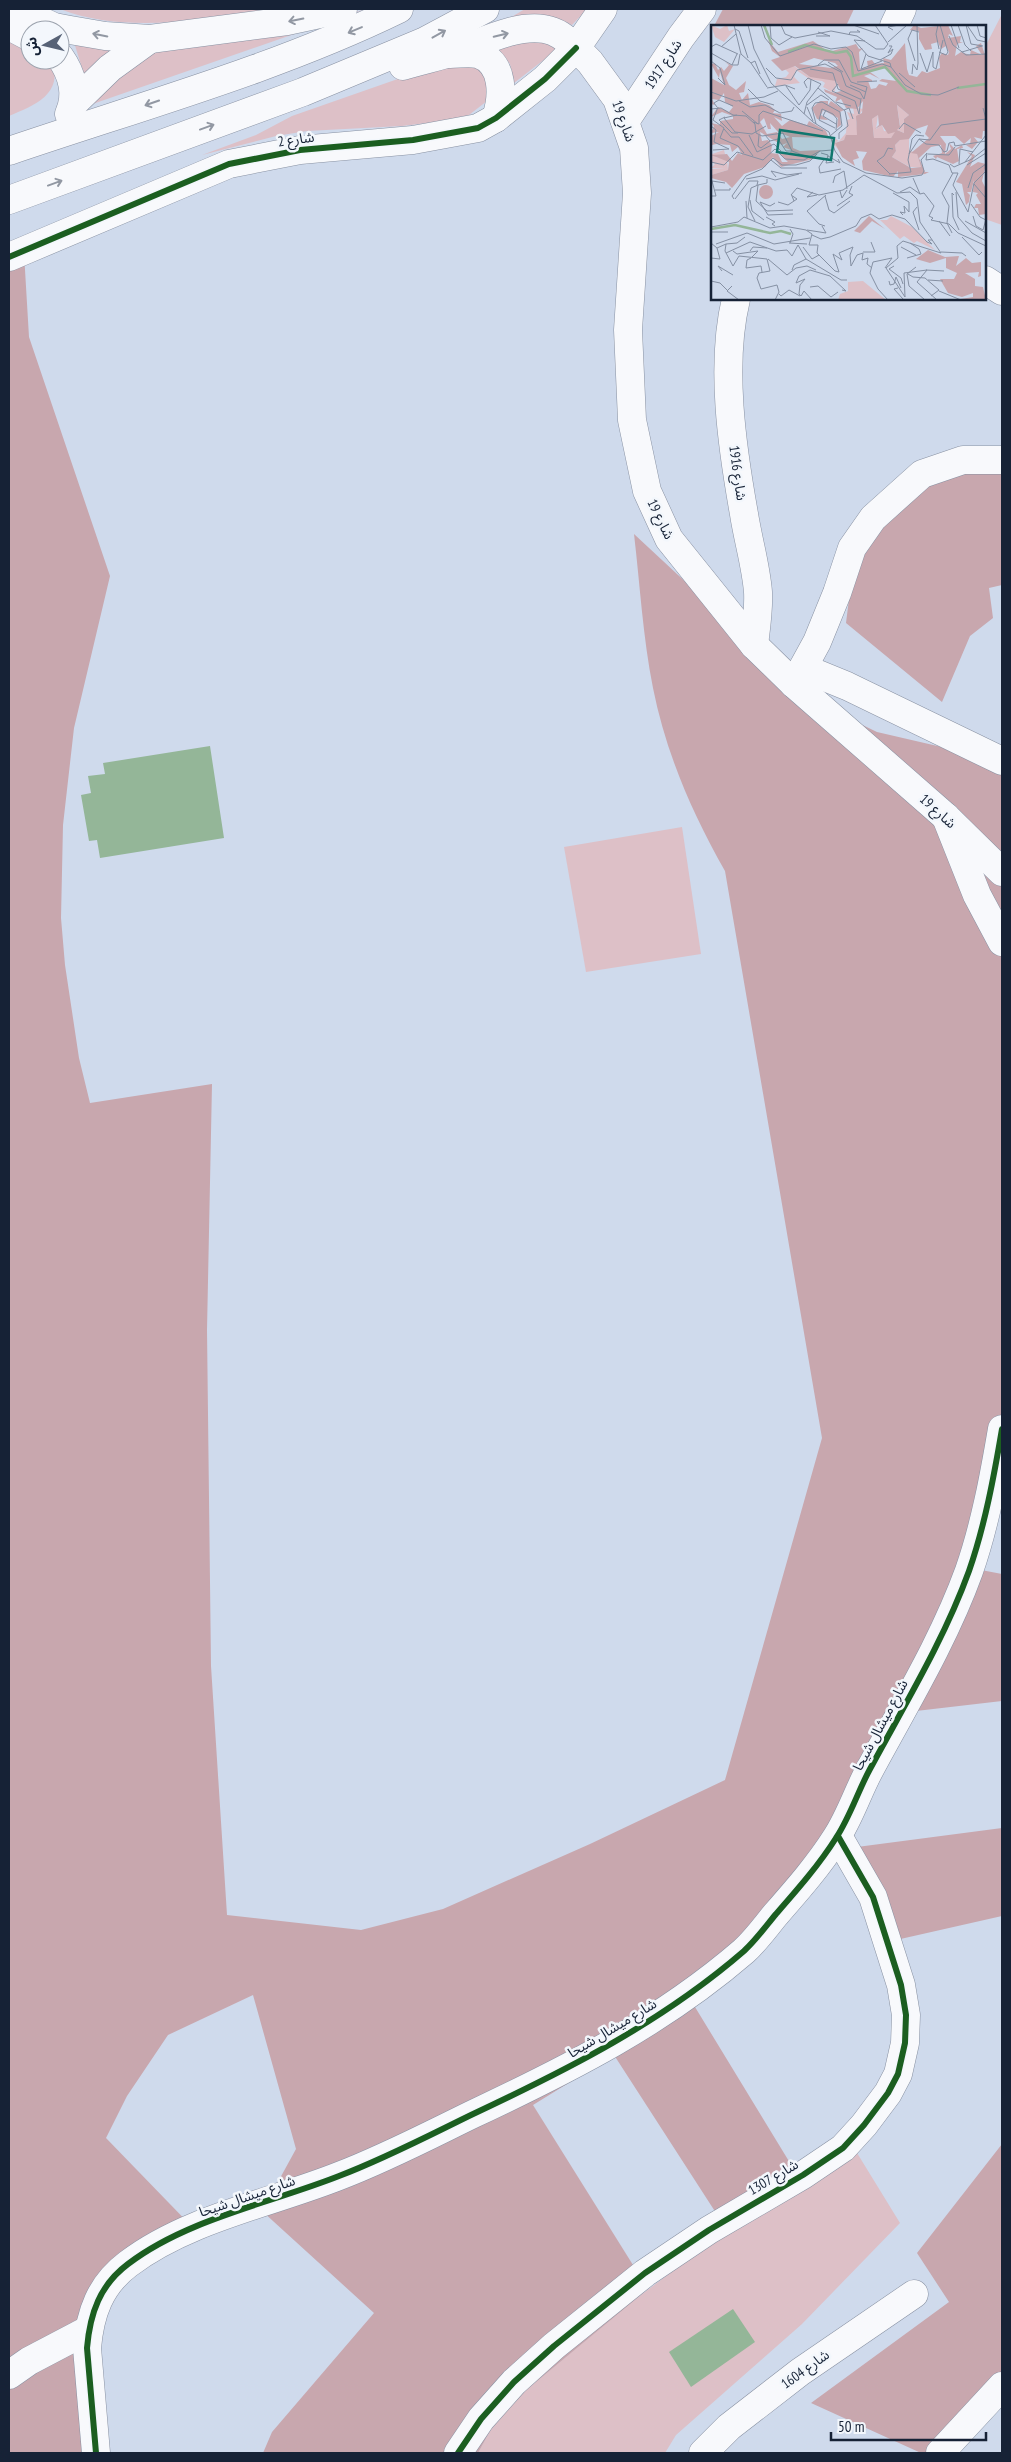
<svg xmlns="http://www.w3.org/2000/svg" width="1011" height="2462" font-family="'PT Sans Narrow','Noto Sans Arabic',sans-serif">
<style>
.green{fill:#ddc0c7}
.forest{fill:#c8a7ae}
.water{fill:#94b698}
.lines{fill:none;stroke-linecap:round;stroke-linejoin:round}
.minor-casing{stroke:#8891a2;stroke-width:29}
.major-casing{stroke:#8891a2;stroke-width:29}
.highway-casing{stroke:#8891a2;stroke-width:29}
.minor{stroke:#f8f9fc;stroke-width:28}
.major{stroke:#f8f9fc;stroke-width:28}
.highway{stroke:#f8f9fc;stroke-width:28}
.cycleway-casing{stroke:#f3f7fc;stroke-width:9}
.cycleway{stroke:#1b5e20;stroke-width:6}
.oneway{stroke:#9298a3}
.labels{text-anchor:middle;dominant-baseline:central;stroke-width:5;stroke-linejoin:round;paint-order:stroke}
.street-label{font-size:14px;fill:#162236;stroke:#f3f7fc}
.inset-river{fill:none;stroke:#94b698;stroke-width:2.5}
.inset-road{fill:none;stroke:#8590a3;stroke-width:1}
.view{fill:#0f766e;fill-opacity:0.15;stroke:#0f766e;stroke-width:2.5}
.inset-edge{fill:none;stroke:#162236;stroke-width:2.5}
</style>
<rect width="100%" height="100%" fill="#cfdaec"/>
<g class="green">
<path d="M 60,9 L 262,9 L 263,14 C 196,19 124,34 60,9 Z"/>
<polygon points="366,9 84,107 155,49 313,24"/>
<path d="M 525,9 L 587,9 L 572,25 C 551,13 532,12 508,19 Z"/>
<polygon points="1002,14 1002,225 985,219 985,47"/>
<path d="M 9,34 L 30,45 L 30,60 L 52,60 C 64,94 35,105 9,116 Z"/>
<polygon points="525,38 548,40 559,48 514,83 510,64 498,49"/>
<polygon points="73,39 122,47 86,81"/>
<polygon points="476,66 489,80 487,101 469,115 452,120 402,126 307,131 276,136 202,155 256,135 292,116 432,67"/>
<polygon points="682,827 701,954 586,972 564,847"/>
<polygon points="854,2148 900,2223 802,2324 676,2435 665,2453 478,2453 501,2411 633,2301 748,2214"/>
</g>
<g class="forest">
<polygon points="723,9 854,9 846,26 714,26"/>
<path d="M 24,253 L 29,337 L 110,576 L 74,728 L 63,825 L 61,918 L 65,965 L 79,1058 L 90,1103 L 212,1084 L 207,1330 L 211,1666 L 227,1915 L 361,1930 L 443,1909 L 590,1844 L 725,1780 L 822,1438 L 725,871 C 692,813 666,753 653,688 C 643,638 640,585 634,534 L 720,614 L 848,718 L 877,732 L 946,748 L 1002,771 L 1002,1475 L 981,1570 L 1002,1574 L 1002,1701 L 916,1711 L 695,2007 L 801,2181 L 727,2230 L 614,2055 L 533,2105 L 648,2289 L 501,2411 L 478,2453 L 263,2453 L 272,2432 L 374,2313 L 262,2211 L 296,2149 L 253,1995 L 168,2035 L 127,2096 L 106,2138 L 199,2234 L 118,2283 L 94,2331 L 101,2453 L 9,2453 L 9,255 Z"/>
<polygon points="1002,468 1002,585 989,588 993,618 970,636 942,702 846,623 851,583 876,529 922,488 960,471"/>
<polygon points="1002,1828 1002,1916 896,1940 857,1847"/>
<polygon points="1002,2144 1002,2404 956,2453 921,2453 811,2403 949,2302 917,2253"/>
</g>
<g class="water">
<polygon points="210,746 224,838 100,858 97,840 89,841 81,795 91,793 88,776 105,774 103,763"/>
<polygon points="733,2309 755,2342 691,2387 669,2352"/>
</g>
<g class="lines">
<g class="minor-casing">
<g id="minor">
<polyline points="894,26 902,9"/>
<polyline points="626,120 681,37 702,9"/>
<polyline points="9,257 229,164 300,150 413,140 478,128 496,118 545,79 576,48"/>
<polyline points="985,280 1002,291"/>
<path d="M 736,299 C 720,365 732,447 744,514 C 748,540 756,566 758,592 C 759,610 756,628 754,645"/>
<polyline points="803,668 847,686 1002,761"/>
<polyline points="794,684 817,642 837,593 852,548 873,518 922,474 963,460 1002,460"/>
<polyline points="946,817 977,895 1002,942"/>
<polyline points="9,2375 29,2361 88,2330"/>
<path d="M 96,2453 L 87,2348 C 90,2313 100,2285 128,2264 C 187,2219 271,2203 339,2176 C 384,2159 428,2136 471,2115 C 569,2069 662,2022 744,1951 C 756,1940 766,1926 776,1914 C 797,1890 819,1865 836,1838 C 850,1817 858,1791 870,1769 C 905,1704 944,1640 969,1571 C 985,1525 994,1476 1002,1429"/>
<polyline points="458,2453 481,2419 514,2382 554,2346 645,2273 709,2230 803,2175 843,2148 864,2125 888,2093 898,2074 905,2043 906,2015 901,1985 873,1897 838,1836"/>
<polyline points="703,2453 729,2427 800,2372 914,2294"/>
</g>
</g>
<g class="major-casing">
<g id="major">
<polyline points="576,48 590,62 617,99 634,148 637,193 628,330 632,420 647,491 669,539 754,645 794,684 946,817 1002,872"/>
<polyline points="940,2453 1002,2386"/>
</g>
</g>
<g class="highway-casing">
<g id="highway">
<polyline points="16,9 54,27 70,30 105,36 150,39 287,21 343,9"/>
<polyline points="9,26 30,37"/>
<path d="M 450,54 C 459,54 469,52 478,54 C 505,63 503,97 496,118"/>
<path d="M 60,57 C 72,74 78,94 69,114"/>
<path d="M 403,66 C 422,60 443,56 462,49 C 487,40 516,25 544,29 C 558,31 566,39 576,48 L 603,9"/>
<polyline points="74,103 110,68 150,39"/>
<path d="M 9,151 C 138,107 276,69 399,9"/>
<polyline points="9,200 303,92 423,42 485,9"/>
</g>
</g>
<use href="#minor" class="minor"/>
<use href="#major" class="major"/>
<use href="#highway" class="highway"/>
<g class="cycleway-casing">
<g id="cycleway">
<polyline points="9,257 229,164 300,150 413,140 478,128 496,118 545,79 576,48"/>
<path d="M 96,2453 L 87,2348 C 90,2313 100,2285 128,2264 C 187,2219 271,2203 339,2176 C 384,2159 428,2136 471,2115 C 569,2069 662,2022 744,1951 C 756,1940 766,1926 776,1914 C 797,1890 819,1865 836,1838 C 850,1817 858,1791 870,1769 C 905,1704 944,1640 969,1571 C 985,1525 994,1476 1002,1429"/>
<polyline points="458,2453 481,2419 514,2382 554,2346 645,2273 709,2230 803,2175 843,2148 864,2125 888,2093 898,2074 905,2043 906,2015 901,1985 873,1897 838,1836"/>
</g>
</g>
<use href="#cycleway" class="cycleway"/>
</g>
<defs><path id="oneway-shaft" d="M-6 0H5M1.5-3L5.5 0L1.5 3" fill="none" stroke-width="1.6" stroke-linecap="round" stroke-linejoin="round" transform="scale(1.25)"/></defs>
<g class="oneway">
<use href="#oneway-shaft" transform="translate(296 20) rotate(169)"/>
<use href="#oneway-shaft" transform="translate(355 30) rotate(157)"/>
<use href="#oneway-shaft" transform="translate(439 34) rotate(-29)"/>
<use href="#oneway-shaft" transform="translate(100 35) rotate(-169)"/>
<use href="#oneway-shaft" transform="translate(501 35) rotate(-13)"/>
<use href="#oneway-shaft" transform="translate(152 103) rotate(161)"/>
<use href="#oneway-shaft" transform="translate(207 127) rotate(-20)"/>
<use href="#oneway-shaft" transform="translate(55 183) rotate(-20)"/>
</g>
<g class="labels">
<g class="street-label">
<text transform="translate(663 64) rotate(-57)">شارع 1917</text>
<text transform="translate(624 121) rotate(70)">شارع 19</text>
<text transform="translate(296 139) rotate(-8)">شارع 2</text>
<text transform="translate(738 473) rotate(82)">شارع 1916</text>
<text transform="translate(661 519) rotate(64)">شارع 19</text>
<text transform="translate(938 811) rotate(42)">شارع 19</text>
<text transform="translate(880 1725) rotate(-62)">شارع ميشال شيحا</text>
<text transform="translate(612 2028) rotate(-31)">شارع ميشال شيحا</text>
<text transform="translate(773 2177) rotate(-31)">شارع 1307</text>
<text transform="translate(247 2196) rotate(-19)">شارع ميشال شيحا</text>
<text transform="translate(805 2369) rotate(-36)">شارع 1604</text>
</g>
</g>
<g transform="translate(711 25)">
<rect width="275" height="275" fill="#cfdaec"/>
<path d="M 0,0 L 9,4 L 16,0 L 18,6 L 24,4 L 13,17 L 4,12 ZM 83,41 L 99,52 L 115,52 L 126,56 L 123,68 L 112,62 L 114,58 L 111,56 L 96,54 L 93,58 L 97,53 L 85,45 L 83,52 L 89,58 L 64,61 L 66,54 L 75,52 L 78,48 L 74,44 ZM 186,80 L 198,90 L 193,94 L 193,108 L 186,105 L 189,100 ZM 142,82 L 152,84 L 145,96 L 147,110 L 142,112 L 136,110 L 133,115 L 125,117 L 130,127 L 122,119 L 120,111 L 128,116 L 135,108 L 136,95 L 139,94 L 136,87 L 143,89 ZM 167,90 L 165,104 L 171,100 L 173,106 L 185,107 L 180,113 L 163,113 L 161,94 ZM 190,114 L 198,114 L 198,125 L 206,129 L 210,142 L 199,142 L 181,132 L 185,126 L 184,120 ZM 13,125 L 14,129 L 4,132 L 16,134 L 17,145 L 0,150 L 0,144 L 14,143 L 0,143 L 4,139 L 0,137 L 1,129 ZM 180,191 L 201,202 L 224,225 L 206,216 L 203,218 L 193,211 L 189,214 L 169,195 L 176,195 ZM 152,256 L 175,275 L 127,275 L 129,269 L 137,266 L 137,257 Z" fill="#ddc0c7"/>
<path d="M 203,0 L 210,3 L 237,0 L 242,11 L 238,9 L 237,13 L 250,11 L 249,17 L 252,17 L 246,19 L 244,31 L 250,27 L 259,30 L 260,25 L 271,30 L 265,21 L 270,18 L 275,33 L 275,106 L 272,106 L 271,114 L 263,112 L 267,117 L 261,124 L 255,120 L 259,119 L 260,113 L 253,119 L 244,111 L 229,111 L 235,119 L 234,129 L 240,124 L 238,118 L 244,124 L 251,120 L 252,123 L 246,124 L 248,136 L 242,139 L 226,132 L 225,134 L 222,131 L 231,128 L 230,120 L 220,122 L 208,133 L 214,147 L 218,147 L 214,149 L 187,152 L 187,146 L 182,152 L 152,145 L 151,136 L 156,127 L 145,126 L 148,133 L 142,135 L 144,141 L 131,132 L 124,118 L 133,115 L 135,110 L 146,110 L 145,91 L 151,88 L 152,76 L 146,84 L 135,83 L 130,74 L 124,77 L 126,72 L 114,67 L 113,64 L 123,68 L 130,66 L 125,56 L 99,52 L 84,41 L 71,46 L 60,35 L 69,32 L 61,26 L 57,15 L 67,27 L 102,16 L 118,27 L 145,19 L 148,24 L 152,23 L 148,27 L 149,44 L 157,42 L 156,36 L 161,35 L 164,39 L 173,38 L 172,33 L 180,35 L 194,18 L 196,44 L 198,50 L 206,52 L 211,46 L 216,48 L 229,43 L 228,32 L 231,28 L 237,30 L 238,27 L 235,21 L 230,24 L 227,17 L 220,19 L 221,24 L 214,25 L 208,14 L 208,6 L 199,5 ZM 103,33 L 124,38 L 127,41 L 120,43 L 88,39 ZM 170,42 L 177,45 L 185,56 L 171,54 L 168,56 L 177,58 L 175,61 L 168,59 L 165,63 L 160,64 L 157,56 L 161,57 L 161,55 L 153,51 L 159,49 L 169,54 L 159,47 ZM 186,80 L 198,90 L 193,94 L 193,108 L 186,105 L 189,102 ZM 167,90 L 168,100 L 164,104 L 171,100 L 177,109 L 184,107 L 180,113 L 163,113 L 161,94 ZM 217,100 L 214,109 L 218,113 L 200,128 L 206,129 L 210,142 L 200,143 L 181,132 L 185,126 L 184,120 L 189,115 L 198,114 L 205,104 ZM 14,37 L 22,41 L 15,53 L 18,60 L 25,65 L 35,56 L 33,67 L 28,68 L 31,75 L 37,68 L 39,80 L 48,77 L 58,80 L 64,85 L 62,88 L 70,89 L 71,96 L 63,92 L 71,101 L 79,95 L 96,100 L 98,96 L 115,106 L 118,113 L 81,112 L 82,123 L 89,126 L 110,125 L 102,134 L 70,142 L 62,132 L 54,142 L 33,149 L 21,163 L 15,157 L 0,153 L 0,150 L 17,145 L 18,137 L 0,130 L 0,111 L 8,107 L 0,108 L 3,101 L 0,98 L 9,100 L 9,96 L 22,94 L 22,91 L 11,87 L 0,92 L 7,82 L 18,87 L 22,82 L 14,77 L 13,68 L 8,75 L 1,74 L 4,80 L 0,79 L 0,53 L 13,60 L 9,47 L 8,53 L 0,39 L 4,38 L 7,45 L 10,42 L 13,46 L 18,40 ZM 53,93 L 57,104 L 60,104 L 59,98 L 67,107 L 79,112 L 71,114 L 66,107 L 56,109 L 49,97 ZM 49,107 L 71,120 L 76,118 L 72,122 L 80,125 L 78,130 L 66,126 L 77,137 L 71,137 L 67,129 L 60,128 L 61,120 L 57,115 L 51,116 ZM 5,119 L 19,120 L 21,127 L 27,122 L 31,130 L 27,128 L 21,136 L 16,129 L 1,130 L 1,120 ZM 109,76 L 117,76 L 117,80 L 120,76 L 133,85 L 129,87 L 130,100 L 126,103 L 127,93 L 112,85 L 110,90 L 117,95 L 106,94 L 101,83 ZM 256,127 L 264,130 L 259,142 L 267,137 L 275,139 L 271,156 L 275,164 L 275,189 L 268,190 L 267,183 L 263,183 L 265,179 L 270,179 L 265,170 L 267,168 L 262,167 L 263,155 L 260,167 L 256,167 L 259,170 L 258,177 L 255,180 L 251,159 L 245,157 L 261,131 ZM48 167a7 7 0 1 1 14 0a7 7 0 1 1-14 0ZM 158,191 L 174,204 L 161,196 L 149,208 L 143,206 ZM 217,225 L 234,232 L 248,231 L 245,241 L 255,233 L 261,238 L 270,237 L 270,251 L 267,252 L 268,247 L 254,248 L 264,254 L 264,261 L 272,262 L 275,275 L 250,274 L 262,272 L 262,268 L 251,272 L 237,268 L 229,254 L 243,254 L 246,248 L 235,243 L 235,233 L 219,238 L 205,234 Z" fill="#c8a7ae" fill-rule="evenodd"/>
<path class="inset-river" d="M 53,0 L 61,20M 77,27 L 94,20 L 125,28 L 136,26 L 140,32 L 142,51 L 174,42 L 196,66 L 220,70M 246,63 L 275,59M 0,204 L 24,200 L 59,208 L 70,206 L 80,209"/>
<path class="inset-road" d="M 23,0 L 30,29 L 40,38 L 56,62M 37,0 L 43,24 L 60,58 L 102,97 L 118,107 L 124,126 L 132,137 L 155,148 L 191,153 L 211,150 L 213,146M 50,0 L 54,13 L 69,31 L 103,19 L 120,24 L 135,22 L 141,27 L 147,46 L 171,39 L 180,42 L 194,60 L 210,69 L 227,70 L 248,62M 59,0 L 60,13 L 68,20 L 81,12M 70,0 L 74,9 L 84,13 L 120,6 L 146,11 L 165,24 L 173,24 L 177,19 L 164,0M 142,0 L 168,9M 206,0 L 207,38M 227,0 L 225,9 L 228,24M 240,0 L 248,23M 247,0 L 254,20 L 260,26M 255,0 L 260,19 L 272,21M 256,0 L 266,15 L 275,17M 266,0 L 269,11 L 275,13M 24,4 L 28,6 L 37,33M 182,5 L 177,2 L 188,0M 138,10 L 139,7 L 149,7 L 146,5M 105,11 L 119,11 L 107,7M 238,11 L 242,20 L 255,30 L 275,29M 154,16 L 143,15 L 157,31 L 179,38 L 180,42M 177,17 L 196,0M 0,22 L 5,19 L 27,29M 10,22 L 25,9M 228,27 L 235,30 L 237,27 L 229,0M 251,27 L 271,21M 0,28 L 21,40 L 26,29M 209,28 L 216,47 L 222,27 L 222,42 L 225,44 L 232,15M 155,29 L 150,44 L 171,36M 169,35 L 180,29 L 182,24 L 177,28 L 181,21 L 178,21M 0,36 L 9,43 L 14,60 L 7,53M 204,36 L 197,14 L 201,5 L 208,7M 117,37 L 132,47M 40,38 L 44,36 L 49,49M 21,40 L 27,40 L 29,29M 55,43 L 65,53 L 80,55 L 86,45 L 114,39 L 130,47 L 135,61 L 149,67 L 153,74 L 156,62 L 140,57 L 128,35 L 113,35 L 107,40M 99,44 L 122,48 L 127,64 L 149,74M 188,48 L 204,62M 201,49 L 202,39 L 206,45 L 207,38M 146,57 L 166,56M 127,59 L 121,66 L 144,76 L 148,89 L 150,73M 139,60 L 155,67M 75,61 L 88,80M 56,63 L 74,60 L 84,64M 107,63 L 134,86 L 137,101 L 128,108 L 128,114M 37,64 L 49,76 L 63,80M 0,67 L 25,76 L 53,72M 53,72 L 67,66M 28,76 L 39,82 L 54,80 L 69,88 L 81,86 L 83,82M 125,77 L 140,81M 88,80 L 99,65 L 100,54M 96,80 L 110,70 L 118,75M 6,82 L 3,78 L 8,75 L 22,81M 7,82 L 2,95 L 13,103 L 9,113 L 27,121 L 33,128M 96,82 L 102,96M 0,84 L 10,83 L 22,90 L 35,91 L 44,99 L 45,108M 115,85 L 112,91 L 125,99M 133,85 L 138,83 L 142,94M 31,86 L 47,99M 93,89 L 96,77 L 110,59 L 97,53 L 93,57 L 96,63M 26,90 L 13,93 L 24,107 L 41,109 L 55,101M 14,92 L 8,95 L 21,108 L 27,108M 108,95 L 111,84 L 122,89 L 126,94 L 125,105M 108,95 L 124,103M 42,97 L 48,99 L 48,90 L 52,86 L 112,106M 105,99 L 101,83 L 104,78 L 111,77 L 129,87 L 131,101 L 119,111M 0,101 L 5,105 L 3,117 L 18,124 L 2,125M 13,104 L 20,112 L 28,112M 188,104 L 193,98 L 210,108M 45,108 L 51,111 L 72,108 L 81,126 L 97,132M 38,110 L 46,127 L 63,119 L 70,126M 48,110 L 47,121 L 50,123 L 59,116 L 54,110M 28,112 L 42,131M 208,114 L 219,115 L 230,100 L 275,94 L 272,83M 59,116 L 67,114 L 75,126 L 81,126M 244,121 L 275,116M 110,128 L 117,130 L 115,138 L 123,137M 198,129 L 208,114 L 215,119 L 228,120 L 233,127 L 236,126 L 238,118 L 243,117 L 244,121M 217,129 L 238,130 L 244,122M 117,131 L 129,138 L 127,134M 114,133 L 108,142 L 109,148 L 130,144M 60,135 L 70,143 L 96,143M 0,137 L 13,140 L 26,127 L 52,135 L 64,124 L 74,134 L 93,135 L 109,126 L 121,125M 254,137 L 275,110M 239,139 L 243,142 L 261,134 L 275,123M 248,139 L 249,124 L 262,127M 256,140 L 275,128M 213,146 L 210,135 L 216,128 L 215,135 L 222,134 L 238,140 L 241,148 L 247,148 L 242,160 L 257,187 L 263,158 L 275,146M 178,149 L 200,147 L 197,135 L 201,114 L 205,110 L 213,111M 179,149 L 166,136 L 173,131 L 177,123 L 182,124M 153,150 L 186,168 L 199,167 L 206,174 L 209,197 L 230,228 L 192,216 L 186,221 L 187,233 L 175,243 L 194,272 L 193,248 L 216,245 L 206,257 L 226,275M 65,152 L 60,146 L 76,150 L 91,148M 202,153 L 209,169M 35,154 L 51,151 L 64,155 L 88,149M 56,154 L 56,158 L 47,160 L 45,176 L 56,186 L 82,185M 122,158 L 124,151 L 133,146 L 136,164M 263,159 L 275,173M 257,163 L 262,148 L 275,139M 4,165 L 19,165 L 19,163M 129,166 L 131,173 L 136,165M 102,167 L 96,172 L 106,170M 189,167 L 199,162 L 209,169 L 213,168 L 223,181 L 218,191 L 222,193 L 220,195 L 238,199 L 247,208 L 275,221M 245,167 L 247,192 L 261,208 L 275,216M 182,168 L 198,177 L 198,187 L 193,181 L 194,188 L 189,187 L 192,190M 243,170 L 241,168 L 242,192 L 248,205M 0,171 L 5,171 L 1,156 L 14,158M 81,171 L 83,176 L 86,174 L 80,170 L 86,163 L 108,170 L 132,165 L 153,150M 114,171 L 118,185 L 123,188 L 139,176M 23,174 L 21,171 L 35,151 L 51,144 L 62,133 L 71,140 L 85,140 L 99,136 L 106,129M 24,174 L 38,156 L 47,156 L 46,160M 39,175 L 41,186 L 53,195M 35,176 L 36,193M 67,177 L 77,180 L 83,176M 64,178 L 59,181 L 49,177 L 57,190 L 82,189M 260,179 L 269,192 L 275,195M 126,181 L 142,170 L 138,168 L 141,161M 206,182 L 202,187 L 208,205M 262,191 L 265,201 L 272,205 L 275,194M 55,192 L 64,197 L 61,199 L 64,201M 44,196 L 37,182 L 40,163 L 47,160M 228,196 L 239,211M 254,196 L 275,208M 114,201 L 108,199 L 96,186 L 115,170M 0,202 L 27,197 L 33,192 L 59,203 L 73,201 L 95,205 L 101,209 L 98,220 L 107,220 L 106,228 L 124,246 L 128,247 L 122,229 L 131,235 L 128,228 L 142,222 L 139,230 L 140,241 L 146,230 L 152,228 L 151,235 L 157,233 L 156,239 L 161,243M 79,204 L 82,209 L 79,218M 96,205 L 115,208 L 111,201M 0,207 L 17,207M 241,208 L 236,198 L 238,181 L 231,168 L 242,148M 101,210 L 110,214 L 119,212 L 145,201 L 150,193 L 160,189 L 168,194 L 181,190 L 194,194 L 216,217 L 221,219 L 217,215 L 221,215M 251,212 L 268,230 L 271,227M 0,218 L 6,223 L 15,219 L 14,226 L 22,241 L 28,231 L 56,234 L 59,246 L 48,248 L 46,253 L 50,264 L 66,260 L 68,267 L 64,275M 78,218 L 96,219M 5,219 L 36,208 L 63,219 L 99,213M 15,219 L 26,218 L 34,212M 92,222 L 101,234 L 108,230M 190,222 L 205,230M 22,226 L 26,229 L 47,226 L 41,232M 39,226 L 42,222 L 56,223M 152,227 L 164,227 L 160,217M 230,227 L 251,228 L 255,231M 15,228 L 39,217 L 65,226 L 76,225 L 81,231 L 87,220 L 95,234 L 83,240 L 81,245M 0,233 L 9,234 L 6,223M 40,233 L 36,235 L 35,243 L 50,241 L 51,247M 196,233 L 210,229 L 208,224 L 199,218M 57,234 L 76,250 L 85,243 L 96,241 L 105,245M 95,234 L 130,255 L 136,255M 183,241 L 178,244 L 190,253 L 192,259M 205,242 L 196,249 L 198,261 L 214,275M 174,243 L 181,233 L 162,237 L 159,248 L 167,264 L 177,275M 215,245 L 233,246M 11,246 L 7,241 L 22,250M 197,249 L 202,252 L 214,253 L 228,265 L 220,271M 217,255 L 232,256M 0,256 L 9,258 L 16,265M 178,256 L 179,260 L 183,259 L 185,252 L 190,263M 21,261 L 16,266 L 28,275M 99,262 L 107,261 L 120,272 L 127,267M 187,263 L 183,264 L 192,274M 228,266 L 250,275M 68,269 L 70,271 L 78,265 L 89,271M 101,275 L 93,266 L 90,271 L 88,269 L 89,260 L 94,254 L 85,258 L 88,251 L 99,245 L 119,251 L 135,266 L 131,265"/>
<path class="view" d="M 69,105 L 123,113 L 120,135 L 66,127 Z"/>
<rect width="275" height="275" class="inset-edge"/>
</g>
<rect width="1011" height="2462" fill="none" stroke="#162236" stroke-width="20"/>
<g transform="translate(45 45) rotate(262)"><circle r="24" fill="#f3f7fc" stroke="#9ba2ad"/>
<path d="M0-4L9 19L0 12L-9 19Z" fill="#576276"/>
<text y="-8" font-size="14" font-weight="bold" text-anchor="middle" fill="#162236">ش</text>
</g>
<path d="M831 2432v8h155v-8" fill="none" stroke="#162236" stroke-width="2.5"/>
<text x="838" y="2432" font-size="15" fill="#162236" stroke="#f3f7fc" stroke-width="4" paint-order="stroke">50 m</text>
</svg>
